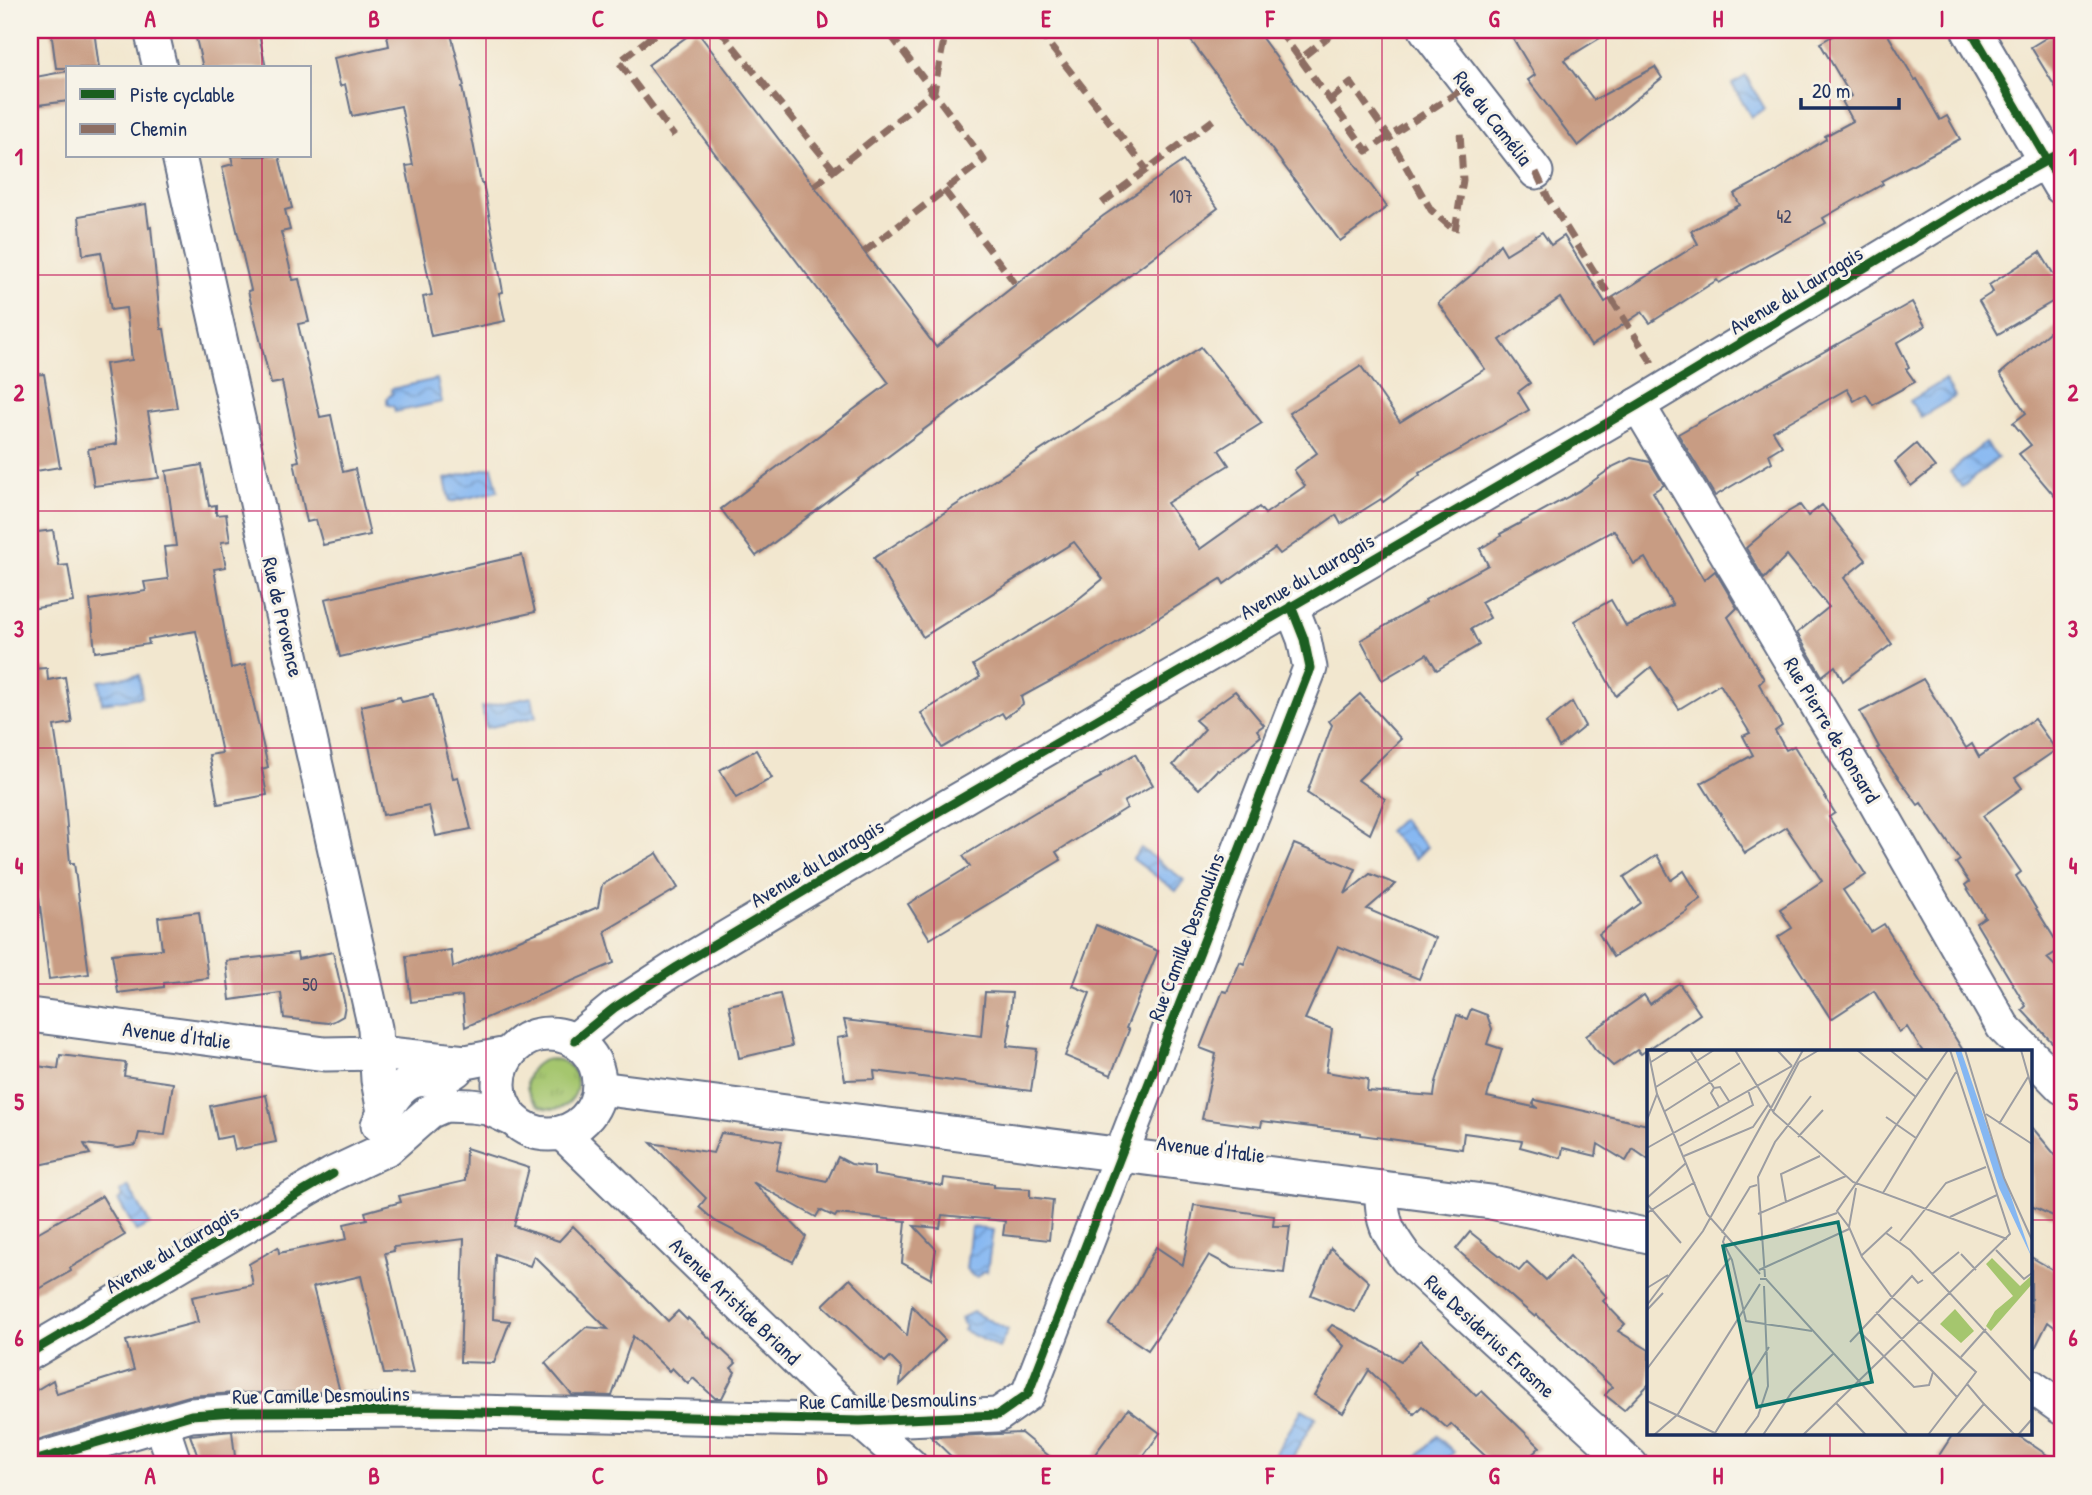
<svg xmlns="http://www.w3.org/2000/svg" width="2092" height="1495" font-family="'Patrick Hand',sans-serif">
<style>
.grass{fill:url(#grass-tufts);stroke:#607a66;stroke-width:2}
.water{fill:url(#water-waves);stroke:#5073a8;stroke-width:2}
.building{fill:#c89c83}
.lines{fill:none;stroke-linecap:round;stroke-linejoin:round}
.minor-casing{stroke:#666f86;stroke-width:37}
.tertiary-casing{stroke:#666f86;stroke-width:42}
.minor{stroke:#fff;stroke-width:33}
.tertiary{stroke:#fff;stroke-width:38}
.quiet{stroke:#8d6e63;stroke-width:7;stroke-dasharray:14 7;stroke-linecap:butt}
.cycleway-casing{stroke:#f7f3e8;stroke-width:13}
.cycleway{stroke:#1b5e20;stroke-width:9}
.grid{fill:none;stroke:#c2185b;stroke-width:2;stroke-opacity:0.55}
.labels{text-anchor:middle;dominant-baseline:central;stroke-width:6;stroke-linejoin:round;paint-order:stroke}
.number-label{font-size:18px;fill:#464a67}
.street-label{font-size:21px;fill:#1b2f5e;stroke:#f7f3e8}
.inset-road{fill:none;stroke:#9c9da2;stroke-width:2}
.view{fill:#0f766e;fill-opacity:0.15;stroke:#0f766e;stroke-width:3.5}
.inset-edge{fill:none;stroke:#1b2f5e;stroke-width:3.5}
.neatline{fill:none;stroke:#c2185b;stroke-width:2.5}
.grid-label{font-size:23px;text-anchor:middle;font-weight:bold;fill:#c2185b}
</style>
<defs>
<pattern id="grass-tufts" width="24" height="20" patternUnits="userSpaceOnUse" patternTransform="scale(1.75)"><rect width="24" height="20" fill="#a5c66e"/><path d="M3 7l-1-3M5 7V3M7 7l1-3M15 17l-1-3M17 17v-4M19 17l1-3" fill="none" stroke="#8daa62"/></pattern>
<pattern id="water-waves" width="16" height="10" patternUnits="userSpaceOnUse" patternTransform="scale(1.75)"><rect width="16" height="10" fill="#85b7f2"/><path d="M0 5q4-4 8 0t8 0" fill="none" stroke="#6c95c7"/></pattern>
</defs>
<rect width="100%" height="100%" fill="#f7f3e8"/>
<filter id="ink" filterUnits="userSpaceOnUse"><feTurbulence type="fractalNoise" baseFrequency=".0143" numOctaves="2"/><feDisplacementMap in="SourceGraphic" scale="14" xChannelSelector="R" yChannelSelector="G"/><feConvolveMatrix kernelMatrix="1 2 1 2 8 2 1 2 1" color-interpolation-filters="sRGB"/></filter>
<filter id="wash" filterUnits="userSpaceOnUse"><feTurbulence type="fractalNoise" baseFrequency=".00686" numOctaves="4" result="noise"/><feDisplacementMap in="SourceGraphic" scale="28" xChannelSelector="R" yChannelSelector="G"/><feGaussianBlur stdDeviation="1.57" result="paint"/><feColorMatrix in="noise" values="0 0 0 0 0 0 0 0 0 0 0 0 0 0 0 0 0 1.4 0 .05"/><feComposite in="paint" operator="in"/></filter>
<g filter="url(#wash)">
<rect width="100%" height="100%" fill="#f2e7cf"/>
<circle class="grass" cx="552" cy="1084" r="25"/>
<g class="water">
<polygon points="1746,76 1765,109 1751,117 1732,84"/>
<polygon points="437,379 442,402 395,412 394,407 387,404 387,398 392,394 391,389"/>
<polygon points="1945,380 1955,397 1921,417 1910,401"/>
<polygon points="1985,443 1998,458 1962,487 1950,472"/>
<polygon points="492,467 498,491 450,502 445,479"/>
<polygon points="139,675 142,697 102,703 99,681"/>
<polygon points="532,697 536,717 486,728 482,707"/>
<polygon points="1401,819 1427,847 1415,859 1388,831"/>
<polygon points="1141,848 1184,880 1176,891 1133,859"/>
<polygon points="128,1186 150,1224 136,1231 118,1200 123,1197 120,1192"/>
<polygon points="971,1227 993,1230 987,1272 984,1271 978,1277 973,1276 966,1269"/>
<polygon points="973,1312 1008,1330 999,1348 963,1330 965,1327 961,1318"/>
<polygon points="1302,1409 1316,1417 1288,1465 1273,1458"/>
<polygon points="1437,1436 1454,1452 1442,1465 1409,1465"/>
</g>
<g id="blocks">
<g class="building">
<polygon points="51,30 94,30 99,68 56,68"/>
<polygon points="194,30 258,30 266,68 203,68"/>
<polygon points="386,30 450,30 464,86 462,87 481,183 483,183 488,209 503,292 499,293 505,321 431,336 423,297 432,295 406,166 413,165 401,106 352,116 345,84 340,86 334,58 389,46"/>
<polygon points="696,30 936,347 1103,216 1183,161 1218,208 756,556 721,509 889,383 648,65"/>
<polygon points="1183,30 1256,30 1387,207 1340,241"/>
<polygon points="1508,30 1613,30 1564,60 1594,100 1655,67 1662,78 1578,146 1528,80 1535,75"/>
<polygon points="1843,30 1885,30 1915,80 1917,79 1940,120 1947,116 1960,139 1881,181 1883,184 1823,218 1826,223 1719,283 1717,280 1650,323 1642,312 1591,346 1560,298 1500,340 1530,383 1518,392 1529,410 1419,473 1420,475 1383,502 1381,499 1341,524 1336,515 1280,554 1275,548 1224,584 1221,579 1095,657 1021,697 1023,704 1005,718 1002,713 942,748 921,713 980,677 973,665 1066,609 1103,579 1074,542 923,637 874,558 1201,347 1262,423 1219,450 1229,465 1167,503 1200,549 1259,507 1265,514 1305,486 1294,470 1317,453 1289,413 1361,366 1400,422 1485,369 1438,303 1475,272 1500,244 1506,254 1542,232 1551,245 1564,236 1605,302 1698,244 1691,231 1740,205 1734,194 1771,174 1826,139 1825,136 1853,121 1842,101 1851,96 1820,43"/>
<polygon points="2059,30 2062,30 2062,98 2031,47"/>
<polygon points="68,71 68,101 30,106 30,78"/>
<polygon points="231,156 279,156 292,208 285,210 290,230 281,232 293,280 299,279 309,322 298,324 320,417 331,415 343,472 355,469 370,535 323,545 316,520 307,522 294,462 299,461 282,382 271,384 248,291 251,290 222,167 233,164"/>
<polygon points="146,204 149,228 151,227 161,329 164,329 177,408 148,412 159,478 94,486 88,449 117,444 105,364 132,360 126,308 111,310 101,252 83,255 79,216"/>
<polygon points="2040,252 2062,288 2062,296 1998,334 1979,301 1993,292 1989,285"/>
<polygon points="1912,302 1925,326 1897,343 1909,367 1906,369 1915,382 1873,405 1866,394 1854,401 1847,389 1773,431 1782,446 1769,454 1772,462 1715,496 1678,434"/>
<polygon points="2062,321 2062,505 2019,454 2031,445 2013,423 2026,413 2000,374"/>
<polygon points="44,374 60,467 30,472 30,375"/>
<polygon points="1916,444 1935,467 1911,486 1895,462"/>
<polygon points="1631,458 1650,462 1664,485 1653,492 1704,580 1715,571 1737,608 1728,617 1764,679 1759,684 1782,726 1775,731 1786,750 1794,746 1835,813 1829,817 1866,875 1843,890 1871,932 1884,924 1964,1052 1923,1052 1907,1027 1899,1032 1874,991 1831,1019 1778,937 1792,928 1780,909 1822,881 1786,827 1745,853 1701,783 1753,755 1743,736 1750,733 1720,684 1679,709 1651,667 1616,696 1574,621 1611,600 1626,626 1673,605 1645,558 1634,564 1614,530 1481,602 1490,618 1471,629 1479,645 1437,670 1427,654 1382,680 1361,640 1426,602 1425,600 1488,565 1480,549 1501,536 1500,534 1579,491 1614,466"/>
<polygon points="202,465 209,506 216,505 216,515 226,514 230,541 221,542 226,567 214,569 231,668 245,665 268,767 262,769 267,795 218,804 209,755 222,753 196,631 148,639 149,644 95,652 90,600 146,591 144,582 168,579 164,547 176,546 166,471"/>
<polygon points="1800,505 1808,516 1822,505 1866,560 1844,578 1892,644 1843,681 1835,666 1822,676 1797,633 1829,607 1787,555 1764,579 1746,548 1788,512"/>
<polygon points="53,530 59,566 68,565 74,602 30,609 30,533"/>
<polygon points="522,555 535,612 340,657 325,599"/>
<polygon points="47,668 48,680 65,677 72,723 54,726 64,791 70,863 74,863 89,974 49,979 38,889 30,889 30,669"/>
<polygon points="1923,679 1966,748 1972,744 1979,757 2034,719 2056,750 2015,778 2022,788 1983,816 2021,872 2016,876 2061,949 2047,958 2062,973 2062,1053 2022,1010 2026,1006 1976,923 1985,917 1965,885 1969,882 1956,863 1960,860 1921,803 1918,805 1877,748 1879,747 1860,712"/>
<polygon points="1235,691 1264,725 1257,730 1261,736 1219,771 1217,770 1199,789 1173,765 1205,729 1195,720"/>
<polygon points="1360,694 1401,739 1358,780 1385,799 1370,834 1307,793 1332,725 1329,721"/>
<polygon points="433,695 453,778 458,777 471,829 436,836 429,806 383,815 361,706 400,697 402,702"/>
<polygon points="1572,702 1585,726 1559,747 1546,723"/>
<polygon points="756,750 772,778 736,798 720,770"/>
<polygon points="1135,754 1153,785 1124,802 1127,808 1056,852 1061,860 930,939 908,904 970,866 963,856 987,841 1037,811 1101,777 1100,775"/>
<polygon points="1294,844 1356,869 1345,894 1370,874 1396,884 1367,909 1435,938 1419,979 1338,946 1305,1019 1332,1029 1326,1072 1368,1079 1367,1091 1434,1096 1436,1082 1457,1015 1467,1019 1471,1009 1487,1015 1492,1029 1487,1044 1502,1049 1487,1097 1538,1108 1533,1104 1535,1100 1648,1125 1649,1160 1633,1149 1626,1161 1598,1144 1596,1156 1563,1148 1561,1158 1520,1147 1522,1141 1464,1133 1462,1149 1361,1135 1361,1133 1262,1121 1261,1127 1202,1119 1216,1054 1200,1048 1223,991 1227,992 1240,962 1244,964"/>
<polygon points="657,853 678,888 605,931 614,963 465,1027 462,996 411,1002 406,956 451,950 453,967 505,946 598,907 602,885"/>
<polygon points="1657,855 1671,880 1684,871 1701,899 1687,909 1688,911 1613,957 1599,934 1641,903 1624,877"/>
<polygon points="199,912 208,978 164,983 164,987 118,993 112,954 162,949 158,917"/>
<polygon points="1096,925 1158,951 1126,1028 1129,1030 1111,1075 1065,1056 1090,993 1073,986"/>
<polygon points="333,952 345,1005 343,1016 334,1021 328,1023 284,1018 281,993 230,1000 226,961 297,953 298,959"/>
<polygon points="1679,983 1700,1014 1641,1054 1637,1050 1613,1066 1595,1049 1586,1036 1644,995 1650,1004"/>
<polygon points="985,992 1012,993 1009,1023 1011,1023 1007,1046 1037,1049 1031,1091 874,1071 875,1079 845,1080 837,1038 848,1036 844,1020 981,1036"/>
<polygon points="780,994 792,1046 739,1058 729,1005"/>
<polygon points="60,1055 126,1063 124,1076 173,1083 165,1135 139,1133 136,1145 118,1148 84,1144 90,1154 30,1167 30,1065 58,1069"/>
<polygon points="266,1095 276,1142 235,1150 232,1136 217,1139 210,1106"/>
<polygon points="2031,1126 2062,1163 2062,1220 2031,1206"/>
<polygon points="721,1133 782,1141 776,1170 827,1181 838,1157 851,1164 874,1167 874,1175 943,1186 944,1178 994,1184 994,1187 1030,1189 1030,1197 1053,1200 1049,1240 1003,1235 1005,1221 942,1215 940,1228 914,1226 936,1249 931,1279 902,1263 906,1221 837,1214 835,1217 820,1210 816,1217 753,1182 806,1237 793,1262 715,1221 699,1207 706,1198 651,1143 713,1153"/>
<polygon points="466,1148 529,1168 514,1226 559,1241 573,1226 668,1321 678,1311 687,1320 688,1318 736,1363 731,1368 735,1372 722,1398 715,1398 693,1378 688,1384 672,1368 669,1371 633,1336 612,1396 572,1395 545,1363 586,1327 608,1329 534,1256 530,1266 495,1254 493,1319 510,1321 494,1363 460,1362 464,1239 393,1247 394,1251 385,1253 413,1373 384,1374 361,1276 313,1287 340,1392 235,1393 189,1396 30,1442 30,1394 53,1380 57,1394 134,1370 126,1341 198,1322 192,1297 253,1285 249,1264 278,1247 279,1253 347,1239 344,1224 367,1219 365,1212 401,1202 399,1196 465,1181"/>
<polygon points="102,1196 125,1235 70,1268 71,1271 30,1294 30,1237"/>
<polygon points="1194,1205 1274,1216 1273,1226 1290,1226 1284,1273 1233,1268 1209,1255 1174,1312 1148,1350 1109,1324 1135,1286 1156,1247 1183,1265"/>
<polygon points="1470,1232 1519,1271 1527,1262 1546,1280 1570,1256 1607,1297 1603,1301 1625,1324 1618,1331 1649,1350 1649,1384 1624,1410 1605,1395 1612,1387 1537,1315 1535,1317 1456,1249"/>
<polygon points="1331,1248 1369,1282 1355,1312 1311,1295"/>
<polygon points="2031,1257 2062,1275 2062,1333 2048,1322 2031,1356"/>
<polygon points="850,1279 907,1336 912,1306 945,1340 900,1385 902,1369 890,1357 885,1362 823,1305"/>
<polygon points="1332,1325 1401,1361 1421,1340 1476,1396 1482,1391 1540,1447 1521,1465 1495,1465 1451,1424 1447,1428 1422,1406 1414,1414 1369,1370 1343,1413 1314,1395 1344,1346 1328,1330"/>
<polygon points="1128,1409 1160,1433 1137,1465 1087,1465"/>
<polygon points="232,1431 236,1465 201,1465 190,1435"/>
<polygon points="1021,1433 1060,1465 960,1465 931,1437"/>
<polygon points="1953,1434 2016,1434 2062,1465 1952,1465 1938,1457"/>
</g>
</g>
</g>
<g filter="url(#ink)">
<use href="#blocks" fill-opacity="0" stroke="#666f86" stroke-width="2"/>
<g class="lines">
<g class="minor-casing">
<g id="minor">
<polyline points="151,30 160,68"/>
<polyline points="1426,30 1536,172"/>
<polyline points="179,156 375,1028 378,1080 384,1112"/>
<polyline points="1638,405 1875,802 2003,1027 2028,1052"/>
<polyline points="30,1015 325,1054 378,1053 466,1062 508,1054"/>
<circle cx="549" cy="1084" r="50"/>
<polyline points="575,1040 614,1008 677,967 907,830 1638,405 1998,187 2062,152"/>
<polyline points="2031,1055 2062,1087"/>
<polyline points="599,1088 1491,1202 1649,1236"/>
<path d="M 378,1125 C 386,1109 398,1083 418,1080 C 436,1077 440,1082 456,1070"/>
<polyline points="562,1133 860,1421 910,1465"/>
<path d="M 1382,1188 C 1381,1222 1387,1232 1407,1259 L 1631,1465"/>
<polyline points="30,1353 333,1174 388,1148 429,1112 445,1105 471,1106 488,1108 512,1119"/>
<polyline points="2031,1386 2062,1408"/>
<polyline points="161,1423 175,1465"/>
<polyline points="30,1462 191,1415 235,1412 434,1411 860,1421 998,1415 1028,1394 1310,668 1304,639 1291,606"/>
</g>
</g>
<g class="tertiary-casing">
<polyline id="tertiary" points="1971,30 2062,185"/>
</g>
<use href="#minor" class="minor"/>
<use href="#tertiary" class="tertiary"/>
<g class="quiet">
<polyline points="645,30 651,37 661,30"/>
<polyline points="720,30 835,171"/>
<polyline points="1038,30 1147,170"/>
<polyline points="1279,30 1300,59 1337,30"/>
<polyline points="651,37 619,62 674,136"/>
<polyline points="1300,59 1367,151 1467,86"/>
<polyline points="1330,100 1351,83 1389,137 1431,210 1455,231"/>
<polyline points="1536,172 1549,200 1652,363"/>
<polyline points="814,186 934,91 946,30"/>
<polyline points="944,190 1015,283"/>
<polyline points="1102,203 1213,120"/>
<polyline points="1455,231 1463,180 1460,131"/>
<polyline points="864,252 984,160 887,30"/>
</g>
<g class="cycleway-casing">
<g id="cycleway">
<polyline points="1971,30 2062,185"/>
<polyline points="575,1040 614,1008 677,967 907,830 1638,405 1998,187 2062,152"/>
<polyline points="30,1353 333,1174"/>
<polyline points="30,1462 191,1415 235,1412 434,1411 860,1421 998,1415 1028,1394 1310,668 1304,639 1291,606"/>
</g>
</g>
<use href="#cycleway" class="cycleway"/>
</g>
</g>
<path class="grid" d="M 262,30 L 262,68M 486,30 L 486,1465M 710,30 L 710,1465M 934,30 L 934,1465M 1158,30 L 1158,1465M 1382,30 L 1382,1465M 1606,30 L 1606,1465M 1830,30 L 1830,1052M 262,156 L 262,1465M 30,275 L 2062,275M 30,511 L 2062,511M 30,748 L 2062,748M 30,984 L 2062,984M 30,1220 L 1649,1220M 2031,1220 L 2062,1220M 1830,1434 L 1830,1465"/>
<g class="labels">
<g class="number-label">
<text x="1181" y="196">107</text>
<text x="1784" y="216">42</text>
<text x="310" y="984">50</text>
</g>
<g class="street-label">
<text transform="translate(1493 118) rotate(52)">Rue du Camélia</text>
<text transform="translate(1796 290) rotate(-31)">Avenue du Lauragais</text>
<text transform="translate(1307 576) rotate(-30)">Avenue du Lauragais</text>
<text transform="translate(283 617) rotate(77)">Rue de Provence</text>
<text transform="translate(1832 730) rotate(59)">Rue Pierre de Ronsard</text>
<text transform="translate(817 863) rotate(-31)">Avenue du Lauragais</text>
<text transform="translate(1186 937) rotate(-69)">Rue Camille Desmoulins</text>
<text transform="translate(177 1035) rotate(7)">Avenue d'Italie</text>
<text transform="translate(1211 1149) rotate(7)">Avenue d'Italie</text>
<text transform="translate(172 1249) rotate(-31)">Avenue du Lauragais</text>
<text transform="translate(735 1301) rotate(44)">Avenue Aristide Briand</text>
<text transform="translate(1490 1336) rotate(43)">Rue Desiderius Erasme</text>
<text transform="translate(321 1395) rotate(-1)">Rue Camille Desmoulins</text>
<text transform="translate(888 1400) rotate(-1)">Rue Camille Desmoulins</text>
</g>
</g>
<g transform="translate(1647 1050)">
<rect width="385" height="385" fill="#f2e7cf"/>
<path d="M 345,208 L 373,236 L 385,225 L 385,234 L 344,281 L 339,276 L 348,261 L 366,246 L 339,214 ZM 308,259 L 327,281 L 314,293 L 293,274 Z" fill="#a5c66e"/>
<path d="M 308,0 L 314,0 L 385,208 L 352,138 Z" fill="#85b7f2"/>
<path class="inset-road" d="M 43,0 L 67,38 L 64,43 L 72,57M 88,0 L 127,63 L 206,132 L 360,189M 130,0 L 145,16M 210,0 L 269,47M 243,0 L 280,30M 301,0 L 190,161 L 202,177 L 215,207 L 244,246 L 329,322 L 320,334 L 337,354 L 310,385M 318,0 L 357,128 L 385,190M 374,0 L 385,39M 4,12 L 23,0M 152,12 L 172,0M 9,37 L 67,0M 67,38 L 73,37 L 82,51M 10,44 L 60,164 L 113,224M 18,61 L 93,13M 126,62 L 152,12M 339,64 L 385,94M 239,67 L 269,88M 0,70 L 10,44 L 1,0M 352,74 L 381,27M 151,87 L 176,60M 33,96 L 106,55 L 101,40M 0,98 L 145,16M 37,106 L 106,77 L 121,55M 236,143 L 309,22M 0,148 L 39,113M 139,152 L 134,124 L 173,106M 0,154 L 34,193M 0,163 L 48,132M 111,164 L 199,126M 303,167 L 350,145M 202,177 L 209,138M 75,183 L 103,137 L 110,135M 239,183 L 263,200 L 385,332M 78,186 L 76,192 L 85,210 L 99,271 L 165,281M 113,190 L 190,163M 253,191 L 299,133 L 339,117M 349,200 L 377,229 L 385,223M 314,204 L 329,220M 214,206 L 245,177M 112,220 L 202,179M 285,224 L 312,202M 118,227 L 111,127 L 128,92 L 164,46M 113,229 L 119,229 L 261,385M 0,238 L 21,225M 0,255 L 56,181 L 156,0M 0,260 L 16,243M 229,262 L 310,347M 212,281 L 267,337 L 282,335 L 286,322M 203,292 L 265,226 L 271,233 L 276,230M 314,307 L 339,279M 0,319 L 84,207M 0,351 L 72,385M 189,353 L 219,385M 337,354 L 368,385M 68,383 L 122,297M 7,385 L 31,364 L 113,234M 97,385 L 111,366 L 121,336 L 117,236M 116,385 L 145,342 L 186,304M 156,385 L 363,184 L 303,0M 281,385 L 320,334M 371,385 L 385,369"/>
<path class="view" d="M 191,172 L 225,332 L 110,357 L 76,196 Z"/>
<rect width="385" height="385" class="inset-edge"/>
</g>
<rect width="2092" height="1495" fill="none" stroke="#f7f3e8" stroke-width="77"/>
<rect x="66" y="66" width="245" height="91" fill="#f7f3e8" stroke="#9fa5b1" stroke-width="2"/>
<rect x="80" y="89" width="35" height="10" fill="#1b5e20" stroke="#9fa5b1" stroke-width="2"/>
<text x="130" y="102" font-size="21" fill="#1b2f5e">Piste cyclable</text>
<rect x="80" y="124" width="35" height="10" fill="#8d6e63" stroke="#9fa5b1" stroke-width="2"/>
<text x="130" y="136" font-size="21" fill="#1b2f5e">Chemin</text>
<path d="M1801 98v10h98v-10" fill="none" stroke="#1b2f5e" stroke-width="3.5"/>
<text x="1812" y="98" font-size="21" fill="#1b2f5e" stroke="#f7f3e8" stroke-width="5" paint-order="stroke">20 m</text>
<rect x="38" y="38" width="2016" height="1418" class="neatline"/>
<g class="grid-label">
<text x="150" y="27">A</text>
<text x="374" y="27">B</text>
<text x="598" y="27">C</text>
<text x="822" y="27">D</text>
<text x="1046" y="27">E</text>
<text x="1270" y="27">F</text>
<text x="1494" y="27">G</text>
<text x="1718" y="27">H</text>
<text x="1942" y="27">I</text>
<text x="19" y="165">1</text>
<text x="2073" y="165">1</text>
<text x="19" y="401">2</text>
<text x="2073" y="401">2</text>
<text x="19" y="637">3</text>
<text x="2073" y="637">3</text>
<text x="19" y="874">4</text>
<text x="2073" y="874">4</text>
<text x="19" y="1110">5</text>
<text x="2073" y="1110">5</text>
<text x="19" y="1346">6</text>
<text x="2073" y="1346">6</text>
<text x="150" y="1484">A</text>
<text x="374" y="1484">B</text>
<text x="598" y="1484">C</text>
<text x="822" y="1484">D</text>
<text x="1046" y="1484">E</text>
<text x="1270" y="1484">F</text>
<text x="1494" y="1484">G</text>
<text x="1718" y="1484">H</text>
<text x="1942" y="1484">I</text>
</g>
</svg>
